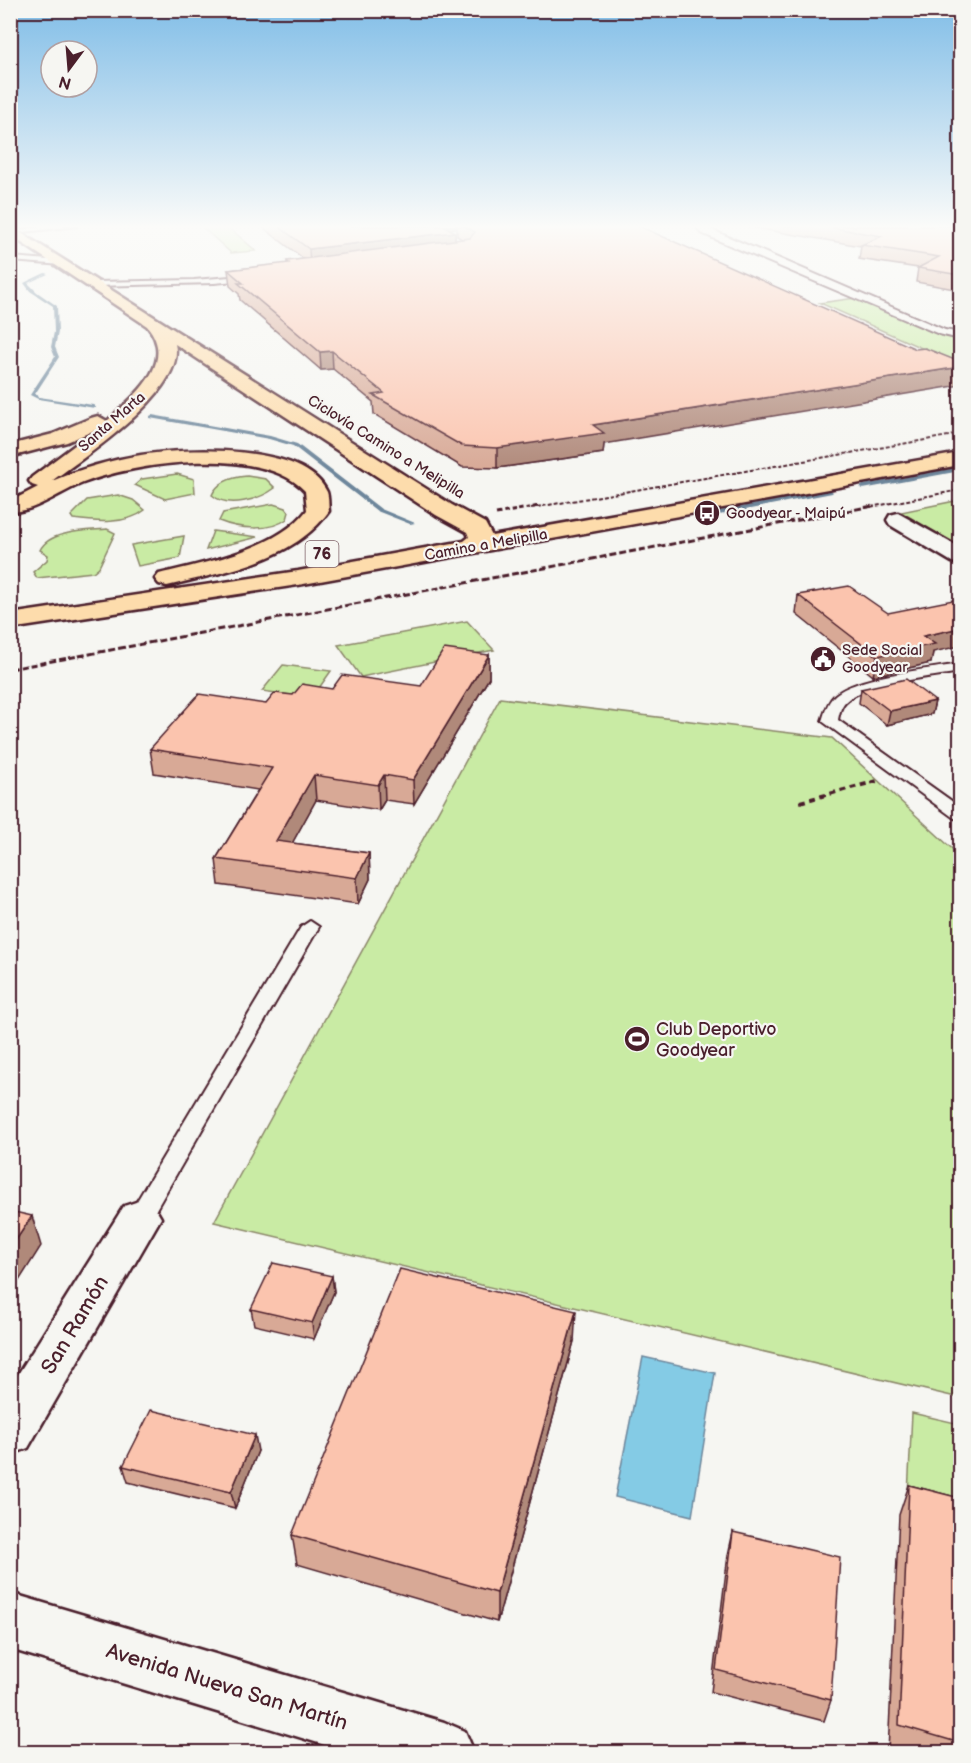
<svg xmlns="http://www.w3.org/2000/svg" width="971" height="1763" font-family="'Balsamiq Sans',sans-serif">
<style>
.green{fill:#c9eba4;stroke:#8a8568;stroke-width:1.5}
.water{fill:#84cbe5;stroke:#6d869b;stroke-width:1.5}
.lines{fill:none;stroke-linecap:round;stroke-linejoin:round}
.stream{fill:#6d869b;fill-rule:evenodd}
.service-casing{stroke:#4a1f2b;stroke-width:4}
.minor-casing{stroke:#4a1f2b;stroke-width:5}
.secondary-casing{stroke:#4a1f2b;stroke-width:5}
.primary-casing{stroke:#4a1f2b;stroke-width:5}
.path-far2{stroke:#4a1f2b;stroke-width:2;stroke-dasharray:4 2;stroke-linecap:butt}
.path-far1{stroke:#4a1f2b;stroke-width:3;stroke-dasharray:4.5 3;stroke-linecap:butt}
.path{stroke:#4a1f2b;stroke-width:4;stroke-dasharray:6 4.5;stroke-linecap:butt}
.service{fill:#f6f6f2;fill-rule:evenodd}
.minor{fill:#f6f6f2;fill-rule:evenodd}
.secondary{fill:#f6f6f2;fill-rule:evenodd}
.primary{fill:#fddcac;fill-rule:evenodd}
.rail-far1{stroke:#4a1f2b;stroke-width:2;stroke-dasharray:4 2;stroke-linecap:butt}
.rail{stroke:#4a1f2b;stroke-width:3;stroke-dasharray:7 3;stroke-linecap:butt}
.wall{fill:#d8a996;stroke:#4a1f2b;stroke-width:1.5;fill-rule:evenodd}
.shaded-wall{fill:#b0897a;stroke:#4a1f2b;stroke-width:1.5}
.building{fill:#fbc4ae;stroke:#4a1f2b;stroke-width:1.5}
.labels{text-anchor:middle;dominant-baseline:central;stroke-width:4.5;stroke-linejoin:round;paint-order:stroke}
.far-street-label{font-size:15px;fill:#4a1f2b;stroke:#f6f6f2}
.far-poi-label{font-size:15px;fill:#4a1f2b;stroke:#f6f6f2;text-anchor:start}
.shield{fill:#f6f6f2;stroke:#7e6067;stroke-width:1.5}
.shield-label{font-size:16px;font-weight:bold;fill:#4a1f2b}
.poi-label{font-size:18px;fill:#4a1f2b;stroke:#f6f6f2;text-anchor:start}
.near-street-label{font-size:21px;fill:#4a1f2b;stroke:#f6f6f2}
</style>
<rect width="100%" height="100%" fill="#f6f6f2"/>
<filter id="ink" filterUnits="userSpaceOnUse"><feTurbulence type="fractalNoise" baseFrequency=".0167" numOctaves="2"/><feDisplacementMap in="SourceGraphic" scale="12" xChannelSelector="R" yChannelSelector="G"/><feConvolveMatrix kernelMatrix="1 2 1 2 8 2 1 2 1" color-interpolation-filters="sRGB"/></filter>
<g filter="url(#ink)">
<g class="green">
<polygon points="201,226 227,226 256,251 231,253"/>
<polygon points="856,298 951,338 960,339 960,365 820,303"/>
<polygon points="177,474 194,479 195,493 165,499 135,485 142,479"/>
<path d="M 247,476 L 266,479 L 275,488 C 259,500 228,509 212,495 C 218,481 233,477 247,476 Z"/>
<path d="M 118,495 L 133,500 L 145,510 C 127,525 95,522 73,519 L 71,516 L 87,500 Z"/>
<polygon points="960,500 960,547 901,512"/>
<path d="M 273,504 L 286,508 L 289,512 L 287,519 C 270,532 238,529 219,521 L 223,513 Z"/>
<path d="M 107,529 L 115,533 L 99,567 L 93,572 L 37,578 L 33,572 L 47,560 L 48,555 L 40,550 C 49,530 89,531 107,529 Z"/>
<polygon points="213,531 258,537 206,550"/>
<polygon points="184,536 180,558 138,566 131,545"/>
<polygon points="467,621 494,650 361,677 338,645"/>
<polygon points="283,665 331,671 312,698 262,691"/>
<polygon points="500,698 832,738 960,856 960,1398 214,1222"/>
<polygon points="912,1413 960,1424 960,1508 908,1495"/>
</g>
<polygon class="water" points="643,1357 715,1373 692,1516 615,1497"/>
<g class="lines">
<g class="stream">
<polygon points="45,273 48,274 28,283 37,292 57,306 58,332 55,347 59,357 35,394 39,397 93,405 95,406 95,408 38,399 30,395 55,357 51,347 54,332 53,306 30,291 24,283"/>
<polygon points="152,415 270,436 297,444 381,509 415,523 410,524 377,511 293,446 269,439 150,418 150,416"/>
<polygon points="960,467 960,471 863,489 860,487 863,485"/>
<polygon points="830,490 833,492 832,493 719,515 716,513 719,511"/>
</g>
<g class="service-casing">
<g id="service">
<polygon points="52,226 77,226 14,233 10,231"/>
<polygon points="696,226 703,226 945,330 960,333 960,339 939,334 701,233"/>
<polygon points="11,257 62,261 66,263 62,265 11,261"/>
<polygon points="254,275 257,279 214,283 94,286 90,284 94,282 194,280"/>
<path d="M 960,664 L 960,672 C 933,677 864,683 845,702 C 841,706 839,714 838,720 L 960,807 L 960,819 L 954,818 L 822,721 C 825,712 827,703 834,696 C 855,676 930,669 960,664 Z"/>
<polygon points="310,921 319,927 147,1225 139,1227 131,1225 127,1218 131,1211 301,927"/>
</g>
</g>
<g class="minor-casing">
<g id="minor">
<polygon points="898,513 960,548 960,564 952,562 890,525 887,520 890,515"/>
<polygon points="139,1201 154,1206 161,1218 28,1448 10,1455 10,1387 124,1206"/>
</g>
</g>
<g class="secondary-casing">
<polygon id="secondary" points="10,1593 444,1722 465,1731 474,1752 348,1752 10,1649"/>
</g>
<g class="primary-casing">
<path id="primary" d="M 10,226 L 452,505 L 485,523 L 492,536 L 960,453 L 960,465 L 298,585 L 10,629 L 10,614 L 298,571 L 464,541 L 469,537 L 467,532 L 436,515 L 175,344 C 187,390 84,457 52,481 C 80,469 110,460 141,455 C 185,448 304,443 327,492 C 329,498 328,505 329,511 C 294,561 223,572 167,586 L 159,584 L 155,579 L 159,574 C 204,563 278,549 307,510 L 305,491 C 262,445 136,462 83,483 C 64,490 29,515 11,511 L 11,501 L 38,487 L 32,485 L 29,481 L 32,477 L 95,430 L 67,442 L 10,457 L 10,445 L 53,434 L 91,418 L 98,416 L 107,421 C 133,397 178,363 147,326 L 10,235 Z"/>
</g>
<polyline class="path-far2" points="531,508 960,434"/>
<polyline class="path-far1" points="496,514 539,506"/>
<polyline class="path" points="800,802 877,781"/>
<use href="#service" class="service"/>
<use href="#minor" class="minor"/>
<use href="#secondary" class="secondary"/>
<use href="#primary" class="primary"/>
<polyline class="rail-far1" points="865,508 960,490"/>
<polyline class="rail" points="10,669 873,506"/>
</g>
<g class="wall">
<path d="M 261,226 L 639,226 L 604,444 L 603,453 L 497,468 L 462,467 L 374,414 L 373,402 L 333,369 L 321,370 L 240,300 L 239,294 L 230,286 L 228,270 L 287,264 L 287,261 L 304,259 ZM 449,228 L 457,228 L 457,236 L 462,239 L 455,240 L 455,232 Z"/>
<polygon points="743,226 960,226 960,290 916,282 918,268 859,259 861,246"/>
<polygon points="798,595 933,652 931,663 873,676 796,614"/>
<polygon points="489,655 489,678 414,804 385,800 379,810 316,800 292,843 369,853 370,879 358,904 219,885 216,859 258,790 154,773 150,749 266,704 293,695 421,686"/>
<polygon points="861,689 935,701 932,714 887,725 859,703"/>
<polygon points="332,1276 334,1292 314,1339 254,1325 251,1309"/>
<polygon points="574,1341 497,1622 297,1564 292,1535"/>
<polygon points="258,1451 235,1508 128,1482 123,1466"/>
<polygon points="909,1485 960,1498 960,1752 888,1752 899,1515"/>
<polygon points="733,1532 831,1700 824,1721 711,1692 728,1555"/>
</g>
<g class="shaded-wall">
<polygon points="443,226 457,226 457,228 444,229"/>
<polygon points="455,232 455,247 310,264 309,249"/>
<polygon points="332,351 333,369 321,370 320,352"/>
<polygon points="960,367 960,385 604,444 603,453 497,468 497,448 593,425"/>
<polygon points="960,628 960,646 933,652 931,663 873,676 877,656 923,636"/>
<polygon points="489,655 489,678 414,804 413,780"/>
<polygon points="935,701 932,714 887,725 890,711"/>
<polygon points="314,775 316,800 279,867 276,841"/>
<polygon points="384,775 385,800 379,810 378,785"/>
<polygon points="369,853 370,879 358,904 357,878"/>
<polygon points="32,1216 41,1246 10,1295 10,1249"/>
<polygon points="332,1276 334,1292 314,1339 312,1323"/>
<polygon points="576,1311 574,1341 497,1622 497,1593"/>
<polygon points="255,1435 258,1451 235,1508 231,1492"/>
</g>
<g class="building">
<polygon points="278,226 444,226 455,232 309,249"/>
<polygon points="464,226 639,226 916,349 925,348 960,362 960,367 593,425 604,433 497,448 462,446 373,395 384,393 332,351 320,352 238,283 243,283 228,270 289,263 287,261 470,238 475,232"/>
<polygon points="822,226 960,226 960,275 918,268 939,257 861,245 882,236"/>
<polygon points="849,586 888,613 958,599 960,601 960,628 923,636 935,644 877,656 798,595"/>
<polygon points="444,649 489,655 413,780 384,775 378,785 314,775 276,841 369,853 357,878 216,859 272,768 150,749 199,694 266,704 275,693 293,695 302,684 332,689 342,675 421,686"/>
<polygon points="906,679 935,701 890,711 861,689"/>
<polygon points="10,1211 32,1216 10,1249"/>
<polygon points="273,1263 332,1276 312,1323 251,1309"/>
<polygon points="400,1269 576,1311 497,1593 292,1535"/>
<polygon points="151,1410 255,1435 231,1492 123,1466"/>
<polygon points="909,1485 960,1498 960,1743 899,1725"/>
<polygon points="733,1532 840,1557 831,1700 716,1670"/>
</g>
</g>
<linearGradient id="sky" x2="0" y2="1"><stop stop-color="#80bde7"/><stop offset="0.48" stop-color="#fbfbf9"/><stop offset="1" stop-color="#fbfbf9" stop-opacity="0"/></linearGradient>
<rect width="971" height="472" fill="url(#sky)"/>
<defs>
<g id="bus-disc" transform="scale(1.35)"><circle r="9.5" fill="#4a1f2b" stroke="#f6f6f2"/><path d="M-5-6H5V4H4V6H2V4H-2V6H-4V4H-5ZM-3.5-4V0h7V-4ZM-3.5 1.2v1.5H-2V1.2ZM2 1.2v1.5H3.5V1.2Z" fill="#fff"/></g>
<g id="civic-disc" transform="scale(1.35)"><circle r="9.5" fill="#4a1f2b" stroke="#f6f6f2"/><path d="M-.6-6.5H3V-4.5H.6V-3L4-1V1h2V6H-6V1h2V-1L-.6-3ZM-1.2 2.5V6h2.4V2.5Z" fill="#fff"/></g>
<g id="stadium-disc" transform="scale(1.35)"><circle r="9.5" fill="#4a1f2b" stroke="#f6f6f2"/><path d="M0-5a6.5 5 0 1 0 0 10a6.5 5 0 1 0 0-10ZM-3.5-1.8h7v3.6h-7Z" fill="#fff"/></g>
</defs>
<g fill-rule="evenodd">
<use href="#bus-disc" x="707" y="513"/>
<use href="#civic-disc" x="823" y="659"/>
<use href="#stadium-disc" x="637" y="1039"/>
</g>
<g class="labels">
<g class="far-street-label">
<text transform="translate(112 422) rotate(-41)">Santa Marta</text>
<text transform="translate(386 447) rotate(32)">Ciclovía Camino a Melipilla</text>
<text transform="translate(486 545) rotate(-10)">Camino a Melipilla</text>
</g>
<g class="far-poi-label">
<text x="726" y="513">Goodyear - Maipú</text>
<text x="842" y="650">Sede Social<tspan x="842" dy="17">Goodyear</tspan></text>
</g>
<rect class="shield" x="305.5" y="541" width="33" height="26" rx="4.5"/>
<g class="shield-label">
<text x="322" y="554">76</text>
</g>
<g class="poi-label">
<text x="656" y="1029">Club Deportivo<tspan x="656" dy="21">Goodyear</tspan></text>
</g>
<g class="near-street-label">
<text transform="translate(75 1325) rotate(-59)">San Ramón</text>
<text transform="translate(227 1687) rotate(17)">Avenida Nueva San Martín</text>
</g>
</g>
<rect width="971" height="1763" fill="none" stroke="#f6f6f2" stroke-width="36"/>
<rect x="18" y="18" width="935" height="1727" fill="none" stroke="#4a1f2b" stroke-width="2" filter="url(#ink)"/>
<g transform="translate(69 69) rotate(196)"><circle r="28" fill="#f6f6f2" stroke="#b1a0a2" stroke-width="1.5"/>
<path d="M0-4.5L10 22L0 15L-10 22Z" fill="#4a1f2b"/>
<text y="-9" font-size="16" font-weight="bold" text-anchor="middle" fill="#4a1f2b">N</text>
</g>
</svg>
